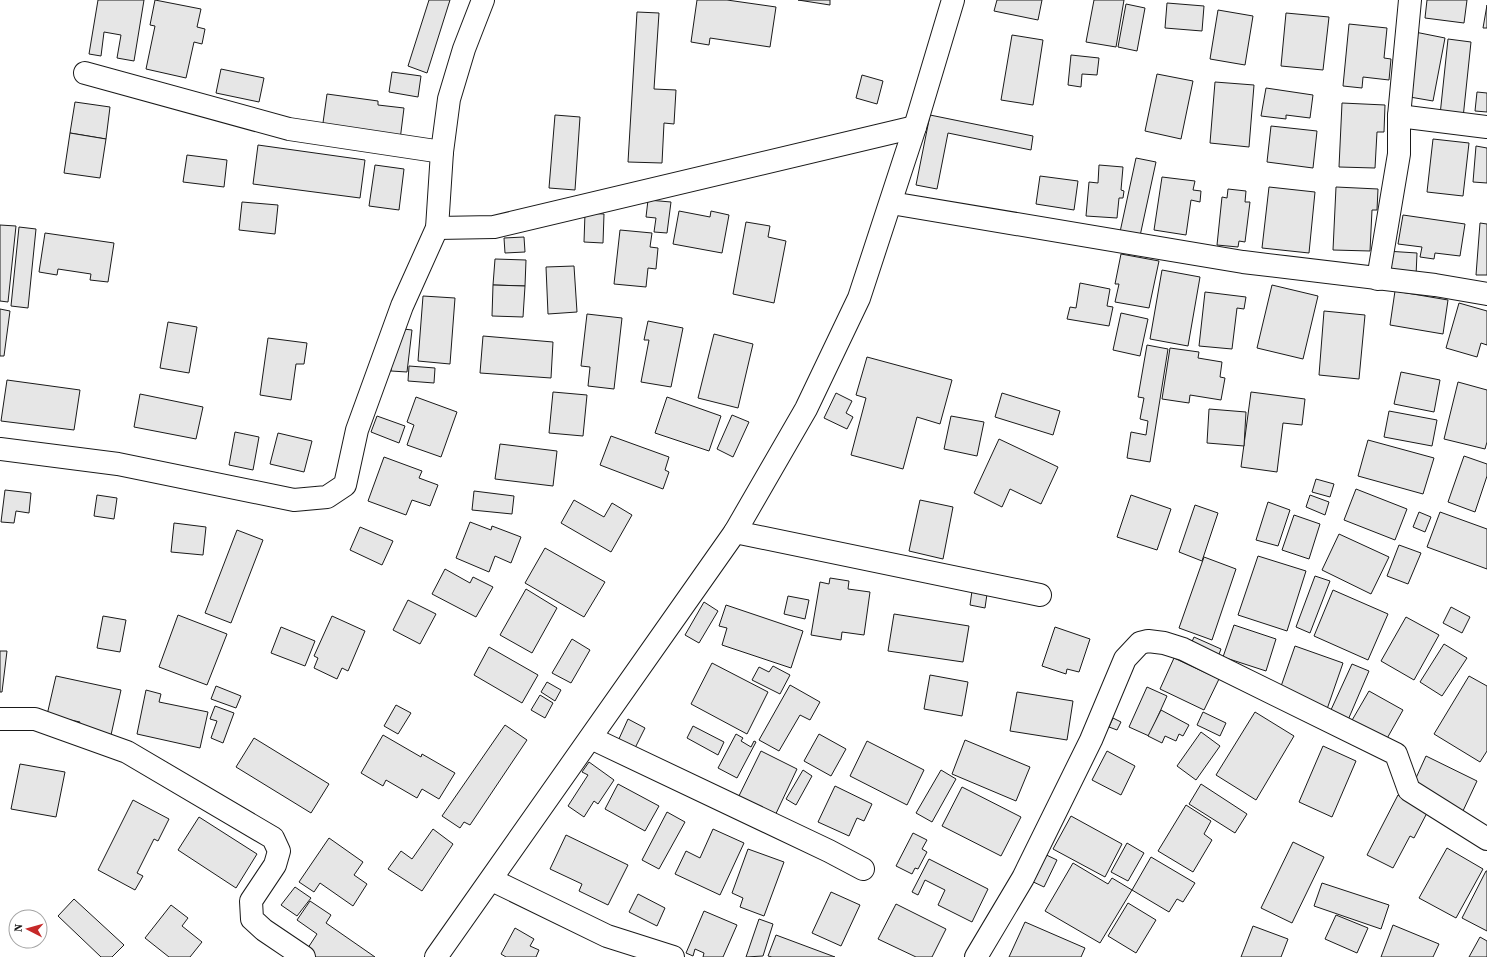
<svg xmlns="http://www.w3.org/2000/svg" width="1487" height="957" font-family="'Source Serif 4',serif">
<style>
.building{fill:#e6e6e6;stroke:#1a1a1a}
.lines{fill:none;stroke-linecap:round;stroke-linejoin:round}
.minor-casing{stroke:#1a1a1a;stroke-width:24}
.minor{stroke:#fff;stroke-width:22}
</style>
<rect width="100%" height="100%" fill="#fff"/>
<g class="building">
<polygon points="98,0 144,0 134,61 117,58 121,35 104,32 101,56 89,54"/>
<polygon points="155,0 201,9 197,27 205,29 202,44 194,42 186,78 146,69 155,26 150,25"/>
<polygon points="429,0 450,0 427,73 408,66"/>
<polygon points="697,0 727,0 776,7 770,47 710,38 709,45 691,42"/>
<polygon points="798,0 830,0 830,5"/>
<polygon points="997,0 1042,0 1038,20 994,11"/>
<polygon points="1094,0 1124,0 1116,47 1086,42"/>
<polygon points="1427,0 1467,0 1464,23 1425,18"/>
<polygon points="1167,3 1204,6 1202,31 1165,28"/>
<polygon points="1126,4 1145,8 1137,51 1118,47"/>
<polygon points="1487,5 1487,28 1483,28"/>
<polygon points="1218,10 1253,16 1245,65 1210,59"/>
<polygon points="637,12 659,13 654,89 676,90 674,124 664,123 662,163 628,162"/>
<polygon points="1286,13 1329,17 1323,70 1281,66"/>
<polygon points="1349,24 1387,28 1384,58 1391,59 1389,80 1363,77 1362,88 1343,86"/>
<polygon points="1415,32 1445,38 1433,101 1404,96"/>
<polygon points="1012,35 1043,40 1033,105 1001,100"/>
<polygon points="1448,39 1471,42 1463,118 1440,115"/>
<polygon points="1071,55 1099,58 1097,75 1082,74 1081,87 1068,85"/>
<polygon points="221,69 264,78 259,102 216,93"/>
<polygon points="392,72 421,76 418,97 389,92"/>
<polygon points="1157,74 1193,81 1181,139 1145,131"/>
<polygon points="862,75 883,81 877,104 856,98"/>
<polygon points="1215,82 1254,85 1249,147 1210,143"/>
<polygon points="1266,88 1313,95 1310,118 1286,115 1286,119 1261,116"/>
<polygon points="1477,92 1487,93 1487,112 1475,111"/>
<polygon points="327,94 378,101 378,105 404,108 400,140 322,130"/>
<polygon points="75,102 110,107 106,139 70,133"/>
<polygon points="1342,103 1385,105 1384,132 1377,132 1375,168 1339,167"/>
<polygon points="555,115 580,117 575,190 549,188"/>
<polygon points="930,115 1033,136 1031,150 948,133 937,189 916,185"/>
<polygon points="1271,126 1317,131 1313,168 1267,162"/>
<polygon points="70,133 106,139 100,178 64,173"/>
<polygon points="1433,139 1469,143 1463,196 1427,192"/>
<polygon points="258,145 365,160 360,198 253,184"/>
<polygon points="1476,146 1487,148 1487,183 1473,182"/>
<polygon points="187,155 227,160 224,187 183,182"/>
<polygon points="1136,158 1156,162 1140,236 1120,232"/>
<polygon points="375,165 404,169 399,210 369,206"/>
<polygon points="1099,165 1123,167 1121,190 1124,191 1123,198 1119,198 1117,218 1086,216 1089,182 1098,183"/>
<polygon points="1040,176 1078,181 1074,210 1036,204"/>
<polygon points="1162,177 1195,181 1193,190 1201,191 1200,202 1191,200 1186,235 1154,230"/>
<polygon points="1269,187 1315,192 1309,253 1262,248"/>
<polygon points="1336,187 1378,189 1377,210 1372,210 1370,251 1333,250"/>
<polygon points="1228,189 1246,191 1245,202 1250,202 1245,242 1239,241 1238,247 1217,245 1222,197 1227,198"/>
<polygon points="648,200 671,202 667,233 654,232 656,218 646,217"/>
<polygon points="242,202 278,205 275,234 239,230"/>
<polygon points="679,211 710,217 711,211 729,215 722,253 673,244"/>
<polygon points="585,213 604,214 603,243 584,242"/>
<polygon points="1403,215 1465,224 1460,256 1435,253 1434,259 1420,257 1422,247 1398,244"/>
<polygon points="746,222 770,226 768,237 786,241 774,303 733,294"/>
<polygon points="1480,223 1487,224 1487,275 1476,275"/>
<polygon points="0,225 16,226 8,302 0,301"/>
<polygon points="19,227 36,229 28,308 11,306"/>
<polygon points="620,230 652,233 650,247 658,248 656,269 648,268 646,287 614,284"/>
<polygon points="45,233 114,243 108,282 90,280 91,274 58,269 57,275 39,272"/>
<polygon points="524,237 525,252 505,253 504,238"/>
<polygon points="1386,251 1417,253 1416,276 1385,274"/>
<polygon points="1121,254 1159,261 1149,308 1115,302 1119,284 1115,284"/>
<polygon points="495,259 526,260 525,286 493,285"/>
<polygon points="574,266 577,312 548,314 546,267"/>
<polygon points="1162,270 1200,277 1188,346 1150,339"/>
<polygon points="1080,283 1110,289 1107,306 1113,307 1109,326 1067,319 1070,307 1076,308"/>
<polygon points="493,285 525,286 523,317 492,316"/>
<polygon points="1272,285 1318,296 1303,359 1257,348"/>
<polygon points="1395,291 1448,300 1443,334 1390,325"/>
<polygon points="1205,292 1246,297 1244,309 1237,308 1232,349 1199,346"/>
<polygon points="423,296 455,298 450,364 418,361"/>
<polygon points="1459,303 1487,311 1487,345 1481,343 1477,357 1446,348"/>
<polygon points="0,309 10,311 4,356 0,356"/>
<polygon points="1324,311 1365,315 1359,379 1319,375"/>
<polygon points="1121,313 1148,319 1140,356 1113,350"/>
<polygon points="587,314 622,318 614,389 588,386 590,367 581,366"/>
<polygon points="648,321 683,328 671,387 641,382 649,340 644,340"/>
<polygon points="168,322 197,327 189,373 160,368"/>
<polygon points="395,328 412,330 407,372 391,371"/>
<polygon points="714,334 753,344 738,408 698,398"/>
<polygon points="483,336 553,342 551,378 480,373"/>
<polygon points="268,338 307,343 304,364 296,364 291,400 260,395"/>
<polygon points="1147,345 1168,349 1150,462 1127,458 1131,432 1146,435 1148,421 1140,419 1144,398 1138,397"/>
<polygon points="1170,348 1199,352 1198,358 1222,362 1220,377 1225,378 1221,400 1190,395 1189,403 1162,399"/>
<polygon points="867,357 952,380 940,424 917,417 903,469 851,455 866,398 856,395"/>
<polygon points="409,366 435,368 434,383 408,381"/>
<polygon points="1401,372 1440,380 1434,412 1394,404"/>
<polygon points="7,380 80,390 74,430 1,421"/>
<polygon points="1458,382 1487,390 1487,442 1485,449 1444,439"/>
<polygon points="553,392 587,395 583,436 549,433"/>
<polygon points="1251,392 1305,399 1302,425 1283,423 1277,472 1241,467"/>
<polygon points="836,393 852,401 846,413 853,417 847,429 824,418"/>
<polygon points="1002,393 1060,411 1053,435 995,417"/>
<polygon points="140,394 203,407 196,439 134,427"/>
<polygon points="416,397 457,412 441,457 407,445 414,425 407,422"/>
<polygon points="667,397 721,416 709,451 655,433"/>
<polygon points="1209,409 1246,412 1244,446 1207,443"/>
<polygon points="1389,411 1437,420 1432,446 1384,437"/>
<polygon points="732,415 749,422 733,457 717,449"/>
<polygon points="377,416 405,426 399,443 371,432"/>
<polygon points="951,416 984,422 977,456 944,449"/>
<polygon points="235,432 259,437 253,470 229,465"/>
<polygon points="278,433 312,441 304,472 270,464"/>
<polygon points="611,436 669,457 665,470 669,472 663,489 600,465"/>
<polygon points="999,439 1058,467 1041,504 1010,489 1002,507 974,493"/>
<polygon points="1368,440 1434,458 1423,494 1358,476"/>
<polygon points="500,444 557,451 553,486 495,479"/>
<polygon points="1464,456 1487,464 1487,476 1475,512 1448,502"/>
<polygon points="384,457 422,471 419,478 438,485 430,506 412,500 406,515 368,501"/>
<polygon points="1316,479 1334,484 1330,497 1312,492"/>
<polygon points="1356,489 1407,509 1395,540 1344,520"/>
<polygon points="5,490 31,493 29,513 16,511 14,523 1,522"/>
<polygon points="474,491 514,496 512,514 472,510"/>
<polygon points="97,495 117,498 114,519 94,516"/>
<polygon points="1131,495 1171,509 1157,550 1117,537"/>
<polygon points="1310,495 1329,502 1325,515 1306,507"/>
<polygon points="574,500 604,517 612,503 632,515 611,552 561,523"/>
<polygon points="920,500 953,507 943,559 909,551"/>
<polygon points="1268,502 1290,510 1278,546 1256,540"/>
<polygon points="1195,505 1218,513 1202,561 1179,552"/>
<polygon points="1419,512 1431,517 1425,532 1413,527"/>
<polygon points="1440,512 1487,529 1487,569 1427,547"/>
<polygon points="1294,515 1320,524 1309,559 1282,550"/>
<polygon points="470,522 491,530 492,526 521,537 511,563 495,556 489,572 456,558"/>
<polygon points="174,523 206,527 203,555 171,552"/>
<polygon points="360,527 393,541 382,565 350,550"/>
<polygon points="237,530 263,540 231,623 205,613"/>
<polygon points="1339,534 1389,557 1371,594 1322,570"/>
<polygon points="1399,545 1421,553 1408,584 1387,576"/>
<polygon points="545,548 605,582 584,617 525,583"/>
<polygon points="1258,556 1306,571 1287,631 1238,615"/>
<polygon points="1204,557 1236,569 1212,640 1179,628"/>
<polygon points="445,569 470,583 473,577 493,587 476,617 432,594"/>
<polygon points="1315,576 1330,581 1310,633 1296,627"/>
<polygon points="830,578 849,581 848,589 870,592 864,635 842,632 841,640 811,635 820,582 829,584"/>
<polygon points="526,589 557,608 532,653 500,635"/>
<polygon points="1333,590 1388,614 1368,660 1314,636"/>
<polygon points="972,591 987,594 985,608 970,605"/>
<polygon points="788,596 809,600 805,619 784,614"/>
<polygon points="408,600 436,614 420,644 393,630"/>
<polygon points="704,602 718,611 699,643 685,635"/>
<polygon points="726,605 803,631 791,668 722,645 727,628 719,626"/>
<polygon points="1451,607 1470,617 1462,633 1443,623"/>
<polygon points="894,614 969,626 963,662 888,651"/>
<polygon points="178,615 227,634 207,685 159,667"/>
<polygon points="103,616 126,620 120,652 97,648"/>
<polygon points="332,616 365,631 348,671 342,668 337,679 314,668 318,658 314,656"/>
<polygon points="1406,617 1439,635 1414,680 1381,661"/>
<polygon points="1234,625 1276,639 1266,671 1223,657"/>
<polygon points="281,627 315,641 305,666 271,653"/>
<polygon points="1055,627 1090,639 1079,672 1067,669 1066,674 1042,666"/>
<polygon points="1194,637 1221,649 1216,662 1188,651"/>
<polygon points="572,639 590,650 571,683 552,673"/>
<polygon points="1444,644 1467,658 1442,696 1420,682"/>
<polygon points="1295,646 1343,663 1326,712 1278,695"/>
<polygon points="489,647 538,675 522,703 474,675"/>
<polygon points="0,651 7,651 2,692 0,692"/>
<polygon points="1174,658 1219,679 1204,710 1160,689"/>
<polygon points="712,663 768,692 747,734 691,704"/>
<polygon points="1352,664 1369,671 1348,720 1330,712"/>
<polygon points="773,666 790,675 780,694 752,680 759,667 769,672"/>
<polygon points="930,675 968,682 962,716 924,709"/>
<polygon points="56,676 121,690 111,735 78,727 80,722 47,715"/>
<polygon points="1469,676 1487,686 1487,751 1480,762 1434,734"/>
<polygon points="547,682 561,690 555,701 541,692"/>
<polygon points="790,685 820,702 810,720 800,715 779,751 759,740"/>
<polygon points="216,686 241,696 236,708 211,699"/>
<polygon points="1147,687 1167,696 1149,736 1129,727"/>
<polygon points="146,690 161,694 159,702 208,712 200,748 137,734"/>
<polygon points="1369,691 1403,710 1385,742 1351,722"/>
<polygon points="1017,692 1073,701 1067,740 1010,731"/>
<polygon points="540,695 553,703 545,718 531,710"/>
<polygon points="396,705 411,713 398,734 384,726"/>
<polygon points="215,706 234,713 223,743 211,738 217,721 210,719"/>
<polygon points="1161,710 1189,725 1183,736 1179,734 1176,741 1165,736 1162,743 1148,736"/>
<polygon points="1203,712 1226,723 1220,736 1197,725"/>
<polygon points="1255,712 1294,736 1256,800 1216,775"/>
<polygon points="1113,718 1121,722 1117,730 1109,727"/>
<polygon points="628,719 645,728 635,748 618,741"/>
<polygon points="505,725 527,740 470,825 464,822 460,828 442,816"/>
<polygon points="693,726 724,742 718,755 687,738"/>
<polygon points="1201,732 1220,746 1196,780 1177,766"/>
<polygon points="736,734 743,738 741,741 751,747 754,741 756,742 737,778 718,768"/>
<polygon points="819,734 846,749 831,776 804,761"/>
<polygon points="383,735 421,757 422,754 455,773 439,799 422,789 417,798 386,780 383,786 361,773"/>
<polygon points="254,738 329,784 311,813 236,767"/>
<polygon points="965,740 1030,767 1016,801 952,774"/>
<polygon points="867,741 924,770 907,805 850,776"/>
<polygon points="1323,746 1356,761 1332,817 1299,802"/>
<polygon points="761,751 797,769 772,822 735,804"/>
<polygon points="1107,751 1135,766 1121,795 1092,780"/>
<polygon points="1426,756 1477,781 1462,813 1411,789"/>
<polygon points="589,762 614,780 598,804 594,801 584,817 568,806 588,775 582,772"/>
<polygon points="20,764 65,772 56,817 11,809"/>
<polygon points="803,770 812,776 796,805 786,799"/>
<polygon points="941,770 956,779 932,822 916,813"/>
<polygon points="618,784 659,806 645,831 605,809"/>
<polygon points="1201,784 1247,814 1235,833 1189,804"/>
<polygon points="835,786 872,804 864,821 857,818 849,836 818,822"/>
<polygon points="962,787 1021,817 1001,856 942,826"/>
<polygon points="1398,795 1428,811 1414,838 1410,836 1393,868 1367,855"/>
<polygon points="133,800 169,819 158,841 154,839 137,873 143,876 135,890 98,870"/>
<polygon points="1186,805 1211,821 1204,834 1212,840 1193,872 1158,851"/>
<polygon points="667,812 685,822 659,869 642,860"/>
<polygon points="1071,816 1122,844 1105,877 1053,849"/>
<polygon points="199,817 257,854 236,888 178,850"/>
<polygon points="433,829 453,844 422,891 388,869 401,851 412,859"/>
<polygon points="713,829 744,843 720,895 675,874 686,851 700,858"/>
<polygon points="913,833 927,840 922,849 927,852 918,869 915,868 912,874 896,866"/>
<polygon points="566,835 628,865 608,905 579,891 582,884 550,869"/>
<polygon points="329,838 363,862 354,875 367,884 353,906 320,883 314,892 299,882"/>
<polygon points="1293,842 1324,857 1292,923 1261,908"/>
<polygon points="1127,843 1144,853 1128,881 1111,872"/>
<polygon points="1447,848 1483,869 1456,918 1419,898"/>
<polygon points="748,849 784,862 764,916 740,907 743,898 732,893"/>
<polygon points="1040,852 1057,860 1044,887 1027,879"/>
<polygon points="1151,857 1195,883 1183,902 1177,899 1169,912 1132,890"/>
<polygon points="929,859 988,889 972,922 938,905 945,890 925,880 918,895 912,892"/>
<polygon points="1073,863 1108,884 1112,878 1132,890 1100,943 1045,911"/>
<polygon points="1486,871 1487,871 1487,931 1462,918"/>
<polygon points="1322,883 1389,905 1381,929 1314,906"/>
<polygon points="295,887 311,898 297,916 281,905"/>
<polygon points="831,892 860,905 841,946 812,933"/>
<polygon points="638,894 665,908 657,926 629,912"/>
<polygon points="74,899 124,945 112,957 101,957 58,916"/>
<polygon points="310,901 331,915 326,923 375,957 309,957 304,954 317,934 297,920"/>
<polygon points="1128,903 1156,920 1136,953 1108,936"/>
<polygon points="896,904 946,929 932,957 916,957 878,939"/>
<polygon points="171,905 188,918 182,926 202,942 190,957 169,957 145,938"/>
<polygon points="704,911 737,925 723,957 703,957 704,953 695,949 693,956 686,953"/>
<polygon points="1336,915 1368,928 1357,953 1325,939"/>
<polygon points="759,919 773,924 763,956 746,957"/>
<polygon points="1025,922 1085,948 1081,957 1009,957"/>
<polygon points="1393,925 1439,944 1433,957 1381,957"/>
<polygon points="1253,926 1288,939 1281,957 1241,957"/>
<polygon points="515,928 534,939 530,946 539,950 536,957 506,957 501,954"/>
<polygon points="776,935 835,957 772,957 768,956"/>
<polygon points="1480,937 1487,941 1487,957 1469,957"/>
</g>
<g class="lines">
<g class="minor-casing">
<g id="minor">
<polyline points="85,73 289,129 442,152"/>
<polyline points="1399,116 1487,127"/>
<polyline points="891,203 1243,262 1435,285 1487,294"/>
<polyline points="437,228 494,227 915,127"/>
<polyline points="1378,279 1399,154 1399,116 1410,0"/>
<polyline points="0,449 118,464 294,500 327,497 345,485 357,430 402,306 437,228 442,152 449,99 464,49 483,0"/>
<polyline points="735,532 1040,595"/>
<polyline points="0,719 35,719 127,752 273,838 279,851 275,865 251,901 252,919 264,930 304,957"/>
<polyline points="591,738 829,851 863,869"/>
<polyline points="492,880 607,936 673,957"/>
<polyline points="436,957 735,532 806,409 859,298 915,127 953,0"/>
<polyline points="976,957 1023,878 1091,740 1125,659 1140,643 1148,641 1164,643 1183,649 1396,754 1409,790 1487,839"/>
</g>
</g>
<use href="#minor" class="minor"/>
</g>
<g transform="translate(28 929) rotate(276)"><circle r="19" fill="#ffffff" stroke="#a3a3a3"/>
<path d="M0-3L7 15L0 10L-7 15Z" fill="#c62828"/>
<text y="-6" font-size="11" font-weight="bold" text-anchor="middle" fill="#1a1a1a">N</text>
</g>
</svg>
